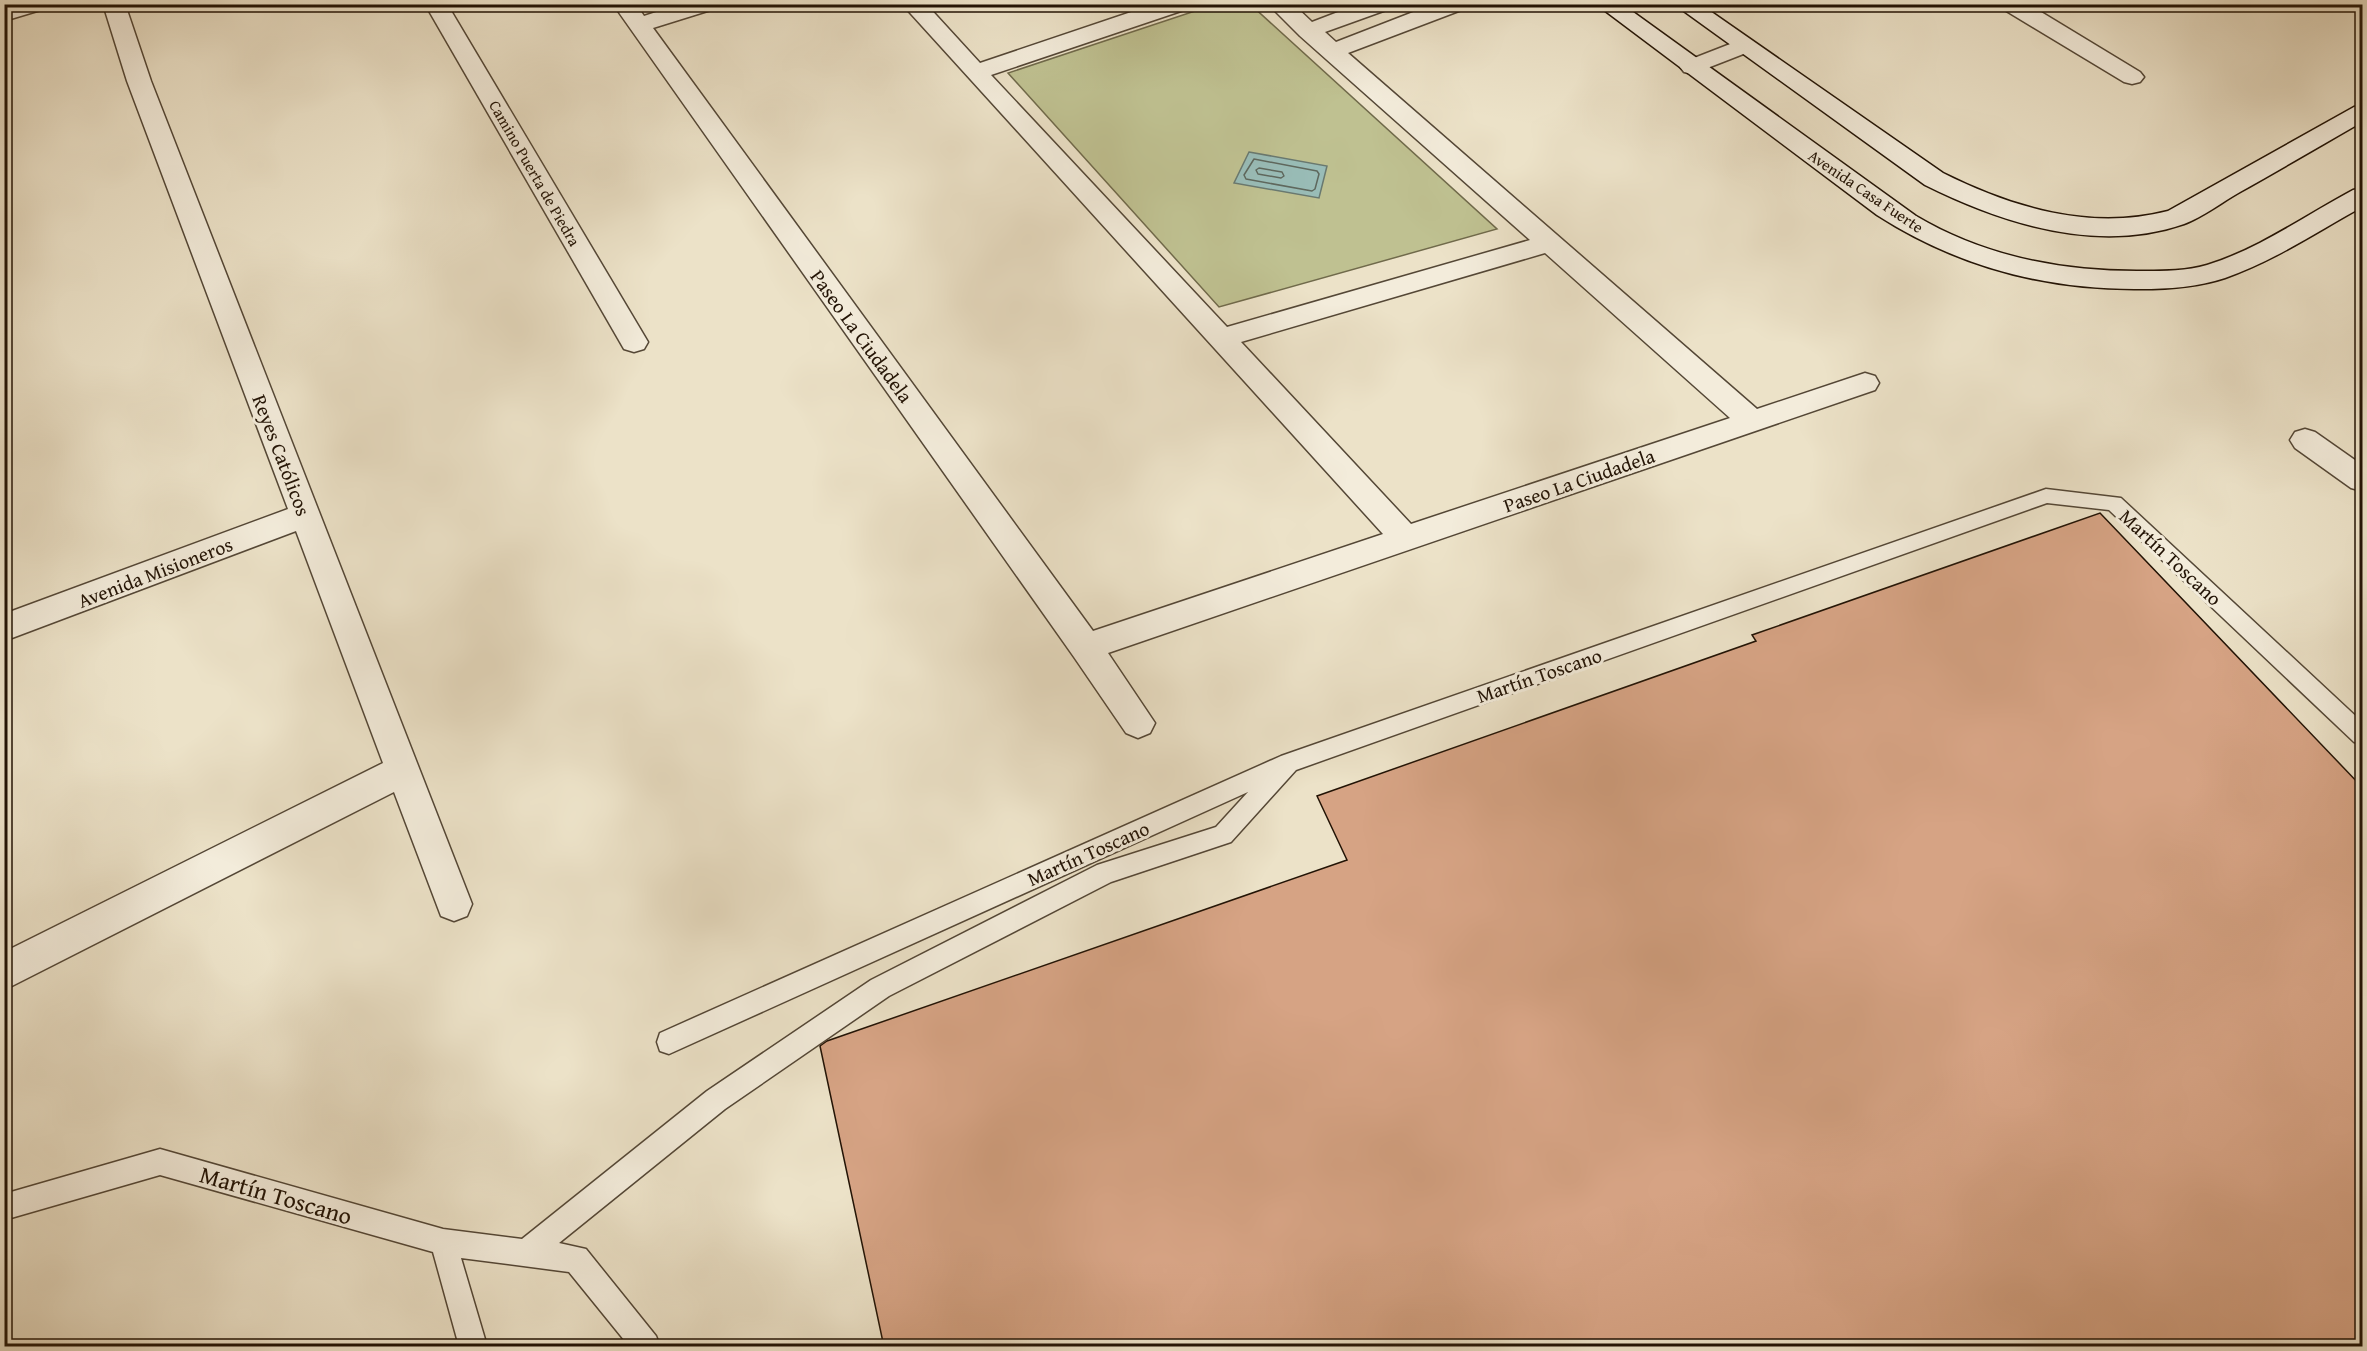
<svg xmlns="http://www.w3.org/2000/svg" width="2367" height="1351" font-family="'Gentium Book Plus',serif">
<style>
.green{fill:#bfc191;stroke:#706a4b;stroke-width:1.5}
.water{fill:#99bdb8;stroke:#697970;stroke-width:1.5}
.lines{fill:none;stroke-linecap:round;stroke-linejoin:round}
.shore{stroke:#5e685e;stroke-width:1.5}
.building{fill:#d6a384;stroke:#221305;stroke-width:1.5}
.lane-casing{stroke:#544736;stroke-width:3}
.street-casing{stroke:#544736;stroke-width:3}
.secondary-casing{stroke:#221305;stroke-width:3}
.lane{fill:#f3ecdb;fill-rule:evenodd}
.street{fill:#f3ecdb;fill-rule:evenodd}
.secondary{fill:#f3ecdb;fill-rule:evenodd}
.labels{text-anchor:middle;dominant-baseline:central;stroke-width:6;stroke-linejoin:round;paint-order:stroke}
.far-street-label{font-size:16px;fill:#221305;stroke:#f3ecdb}
.street-label{font-size:20px;fill:#221305;stroke:#f3ecdb}
.near-street-label{font-size:24px;fill:#221305;stroke:#f3ecdb}
</style>
<rect width="100%" height="100%" fill="#ece2c8"/>
<filter id="stains"><feTurbulence type="fractalNoise" baseFrequency=".00333" numOctaves="4"/><feColorMatrix values="0 0 0 0 .2 0 0 0 0 .09 0 0 0 0 .02 0 0 0 .5 -.17"/></filter>
<radialGradient id="worn" r=".72"><stop offset=".6" stop-color="#630" stop-opacity="0"/><stop offset="1" stop-color="#630" stop-opacity=".3"/></radialGradient>
<polygon class="green" points="1213,5 1251,5 1497,229 1219,307 1008,73"/>
<polygon class="water" points="1249,152 1327,166 1319,198 1234,183"/>
<g class="lines">
<g class="shore">
<polygon points="1254,159 1317,171 1319,174 1315,189 1312,191 1246,179 1244,175"/>
<polygon points="1259,168 1282,172 1284,176 1281,178 1258,174 1256,170"/>
</g>
</g>
<polygon class="building" points="2100,513 2362,787 2362,1347 884,1347 820,1046 827,1041 1347,860 1317,796 1756,641 1752,635"/>
<g class="lines">
<g class="lane-casing">
<polygon id="lane" points="2046,489 2121,498 2362,722 2362,744 2354,742 2109,510 2047,503 1296,770 1231,842 1111,882 889,996 725,1109 559,1243 586,1249 656,1336 660,1346 629,1346 569,1272 461,1258 487,1346 459,1346 433,1252 160,1175 4,1220 4,1194 160,1149 443,1229 522,1239 707,1091 871,980 1097,865 1216,827 1248,792 669,1054 660,1051 657,1042 660,1033 1281,756"/>
</g>
<g class="street-casing">
<g id="street">
<polygon points="11,4 47,4 44,9 4,21 4,7"/>
<polygon points="103,4 125,4 151,81 472,904 467,916 454,921 441,916 394,792 4,990 4,952 383,763 296,531 4,641 4,614 288,509 127,81"/>
<polygon points="425,4 447,4 648,342 644,349 634,352 624,349"/>
<path d="M 613,4 L 636,4 L 644,16 L 681,4 L 717,4 L 714,9 L 653,28 L 1093,631 L 1383,534 L 902,4 L 926,4 L 980,63 L 1155,4 L 1190,4 L 1187,9 L 991,75 L 1227,327 L 1530,240 L 1300,36 L 1268,4 L 1293,4 L 1312,22 L 1359,4 L 1392,4 L 1389,9 L 1325,32 L 1336,42 L 1434,4 L 1467,4 L 1464,9 L 1348,53 L 1757,409 L 1865,373 L 1875,376 L 1879,383 L 1875,390 L 1108,653 L 1155,723 L 1150,733 L 1138,738 L 1126,733 L 1074,657 ZM 1545,253 L 1730,418 L 1411,524 L 1241,342 Z"/>
<polygon points="2000,4 2028,4 2140,72 2144,77 2140,82 2132,84 2124,82 2003,9"/>
<polygon points="1743,39 1751,41 1754,46 1751,51 1692,74 1684,72 1680,67 1684,62"/>
<polygon points="2305,429 2315,432 2362,465 2362,491 2351,488 2295,448 2290,440 2295,432"/>
</g>
</g>
<g class="secondary-casing">
<g id="secondary">
<path d="M 1596,4 L 1622,4 L 1916,216 C 1985,257 2065,272 2144,271 C 2164,271 2187,271 2207,265 C 2259,249 2306,215 2353,190 L 2362,188 L 2362,207 C 2318,231 2274,261 2225,278 C 2198,287 2169,289 2140,289 C 2046,290 1956,266 1877,215 Z"/>
<path d="M 1674,4 L 1700,4 L 1943,173 C 2013,208 2090,231 2168,211 L 2354,107 L 2362,105 L 2362,122 C 2322,145 2281,169 2240,192 C 2222,202 2203,217 2184,224 C 2098,254 2003,224 1925,185 Z"/>
</g>
</g>
<use href="#lane" class="lane"/>
<use href="#street" class="street"/>
<use href="#secondary" class="secondary"/>
</g>
<g class="labels">
<g class="far-street-label">
<text transform="translate(535 173) rotate(60)">Camino Puerta de Piedra</text>
<text transform="translate(1866 191) rotate(34)">Avenida Casa Fuerte</text>
</g>
<g class="street-label">
<text transform="translate(862 336) rotate(54)">Paseo La Ciudadela</text>
<text transform="translate(282 455) rotate(69)">Reyes Católicos</text>
<text transform="translate(1579 480) rotate(-19)">Paseo La Ciudadela</text>
<text transform="translate(2171 557) rotate(43)">Martín Toscano</text>
<text transform="translate(155 572) rotate(-21)">Avenida Misioneros</text>
<text transform="translate(1539 675) rotate(-19)">Martín Toscano</text>
<text transform="translate(1088 853) rotate(-24)">Martín Toscano</text>
</g>
<g class="near-street-label">
<text transform="translate(276 1195) rotate(16)">Martín Toscano</text>
</g>
</g>
<rect width="2367" height="1351" fill="none" stroke="#ece2c8" stroke-width="24"/>
<rect x="6" y="6" width="2355" height="1339" fill="none" stroke="#221305" stroke-width="3"/>
<rect x="12" y="12" width="2343" height="1327" fill="none" stroke="#221305" stroke-width="1.5"/>
<rect width="100%" height="100%" filter="url(#stains)"/>
<rect width="100%" height="100%" fill="url(#worn)"/>
</svg>
